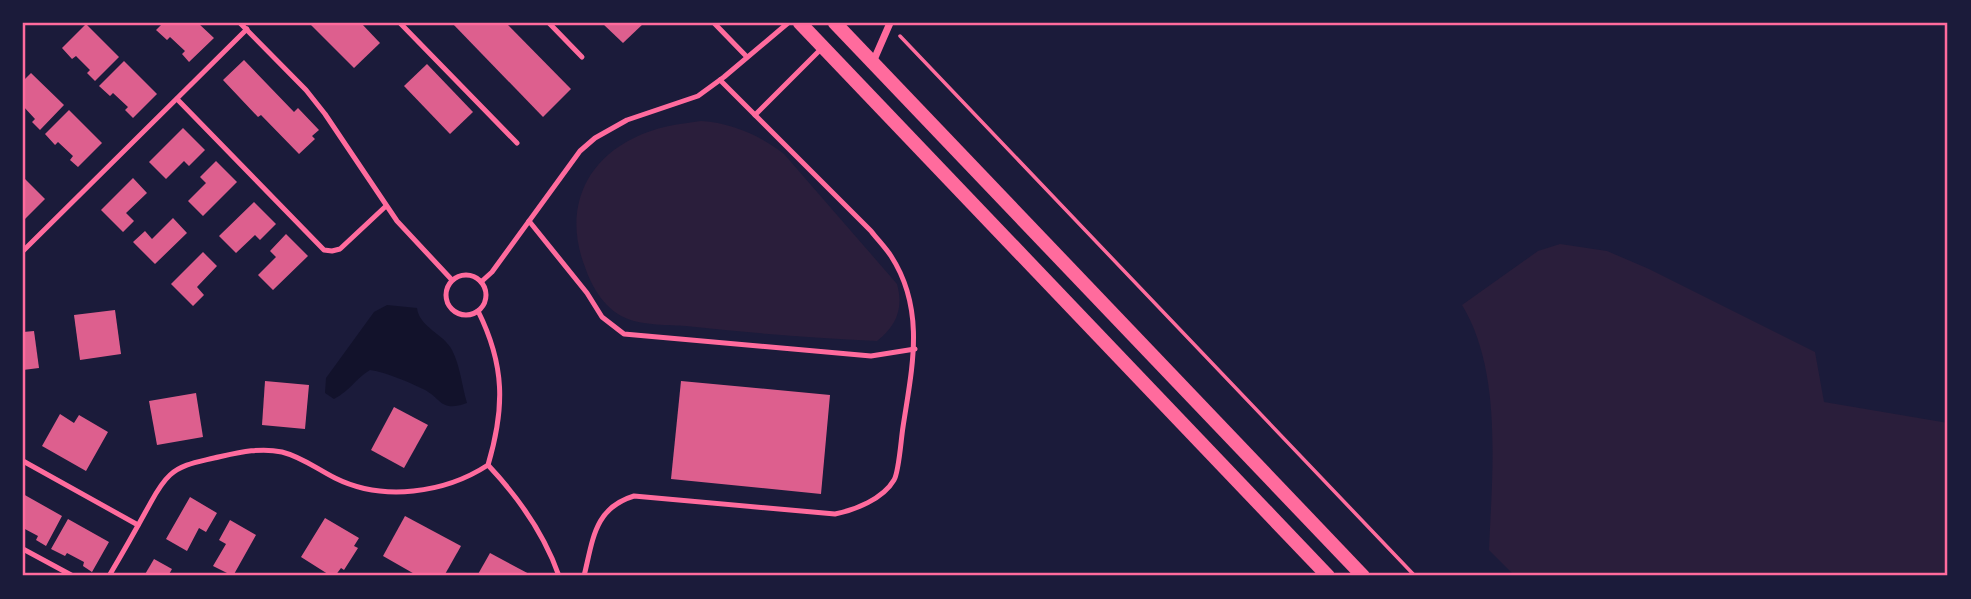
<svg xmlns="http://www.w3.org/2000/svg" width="1971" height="599" font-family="'Playfair Display',serif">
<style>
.green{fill:#2a1e3b}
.water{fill:#12122b}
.building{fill:#dd5f8e}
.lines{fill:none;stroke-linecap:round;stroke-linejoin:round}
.path{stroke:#ff6b9d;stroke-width:3.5}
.service{stroke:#ff6b9d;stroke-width:5}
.minor{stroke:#ff6b9d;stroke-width:7}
.secondary{stroke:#ff6b9d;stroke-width:14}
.neatline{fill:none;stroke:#ff6b9d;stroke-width:2.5}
</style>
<rect width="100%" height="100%" fill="#1b1b3a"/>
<g class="green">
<path d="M 701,121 C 732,123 759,135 784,154 L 897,284 C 904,309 896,326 877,341 C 813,338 750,333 686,326 C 670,325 642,325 628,319 C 606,311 592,288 585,267 C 564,214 582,163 634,138 C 655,127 678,124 701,121 Z"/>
<path d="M 1560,244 L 1607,251 L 1649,269 L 1815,352 L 1824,402 L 1948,423 L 1948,576 L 1515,576 L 1489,550 C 1492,474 1503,372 1462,305 L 1538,251 Z"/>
</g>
<path class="water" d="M 387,305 L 417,308 C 419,327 444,334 452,350 C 460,365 462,386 467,403 C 440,413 442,398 423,389 C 406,381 388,373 370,370 C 355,379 350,391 334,399 L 325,393 L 326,378 L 374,312 Z"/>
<g class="building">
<polygon points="163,23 198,23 214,38 189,62 182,54 185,51 170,37 167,40 156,30"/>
<polygon points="309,23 361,23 380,43 354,68"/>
<polygon points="452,23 506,23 571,89 543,117"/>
<polygon points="602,23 644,23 623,43"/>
<polygon points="86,24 119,57 95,81 87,73 90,70 76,56 72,59 62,48"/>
<polygon points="244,60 294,112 298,108 319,130 312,136 315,139 299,154 261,115 258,117 223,80"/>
<polygon points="124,61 157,94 133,118 125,110 128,107 113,93 110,96 99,86"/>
<polygon points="427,64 473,112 450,134 404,86"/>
<polygon points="31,73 64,105 40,130 32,122 35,119 23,106 23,81"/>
<polygon points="69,110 102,143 78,167 70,160 73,156 58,142 55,145 45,134"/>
<polygon points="183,128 205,150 189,166 184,161 166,179 149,162"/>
<polygon points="216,161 237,182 203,216 188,201 206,183 200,177"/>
<polygon points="23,177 45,199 23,221"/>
<polygon points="133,178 147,193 126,213 134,221 123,232 101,210"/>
<polygon points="254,202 276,224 260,240 255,235 236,253 219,236"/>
<polygon points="173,218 187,233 155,264 133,242 145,231 152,239"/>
<polygon points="286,234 308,256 273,290 258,275 276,257 270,251"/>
<polygon points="203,252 217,266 197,287 204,295 193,306 171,284"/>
<polygon points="115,310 121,354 80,360 74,315"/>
<polygon points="34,331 39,368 23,370 23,332"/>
<polygon points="265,381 309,385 305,429 262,425"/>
<polygon points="681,381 830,395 821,494 671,479"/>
<polygon points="196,393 203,437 157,445 149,401"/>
<polygon points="394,407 428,425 404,468 371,450"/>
<polygon points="60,414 74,423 79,415 108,432 86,471 42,446"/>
<polygon points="23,494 62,516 46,546 36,540 38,536 23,528"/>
<polygon points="190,497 217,513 206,532 199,528 187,551 166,539"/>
<polygon points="405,516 461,546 444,576 418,576 383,556"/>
<polygon points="325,518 359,538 354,546 358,548 344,570 341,568 335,576 331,576 301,557"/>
<polygon points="68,519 109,542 92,572 83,566 84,562 67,553 65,556 51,549"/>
<polygon points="230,520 256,535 233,576 213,566 226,544 219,540"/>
<polygon points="490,553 533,576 477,576"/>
<polygon points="154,559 172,569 168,576 144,576"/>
</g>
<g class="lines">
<polyline class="path" points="900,36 1415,576"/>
<g class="service">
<polyline points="240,23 306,90 325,114 397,221 452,280"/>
<polyline points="400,23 517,143"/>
<polyline points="549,23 582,57"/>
<polyline points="714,23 747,57"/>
<polyline points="177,99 324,250 332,251 340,249 386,206"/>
<polyline points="755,115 822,48"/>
<polyline points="529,221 587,293 602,317 624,334 871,356 915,349"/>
<polyline points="23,251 247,29"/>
<circle cx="466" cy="295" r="20"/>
<polyline points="481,282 492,272 580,151 595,138 627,120 698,96 724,77 788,23"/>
<polyline points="23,461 138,525"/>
<path d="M 488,465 C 519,498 544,533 559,576"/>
<polyline points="23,549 73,576"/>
<path d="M 109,576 C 122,554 134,533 146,511 C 153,499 159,485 170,475 C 182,464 198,462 214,458 C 237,453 259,447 282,452 C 302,457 317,469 335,478 C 383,502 445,493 488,465 C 505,408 505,365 478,311"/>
<path d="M 584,576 C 593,540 594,508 634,496 L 835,514 C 855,510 883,499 894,480 C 899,472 901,439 903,427 C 912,368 926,310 891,256 C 885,247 877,239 871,231 L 720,80"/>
</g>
<polyline class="minor" points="873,62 890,23"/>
<g class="secondary">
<polyline points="800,23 1328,576"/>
<polyline points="835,23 1363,576"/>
</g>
</g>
<rect width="1971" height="599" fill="none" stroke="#1b1b3a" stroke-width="49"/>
<rect x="24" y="24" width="1922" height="550" class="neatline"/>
</svg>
